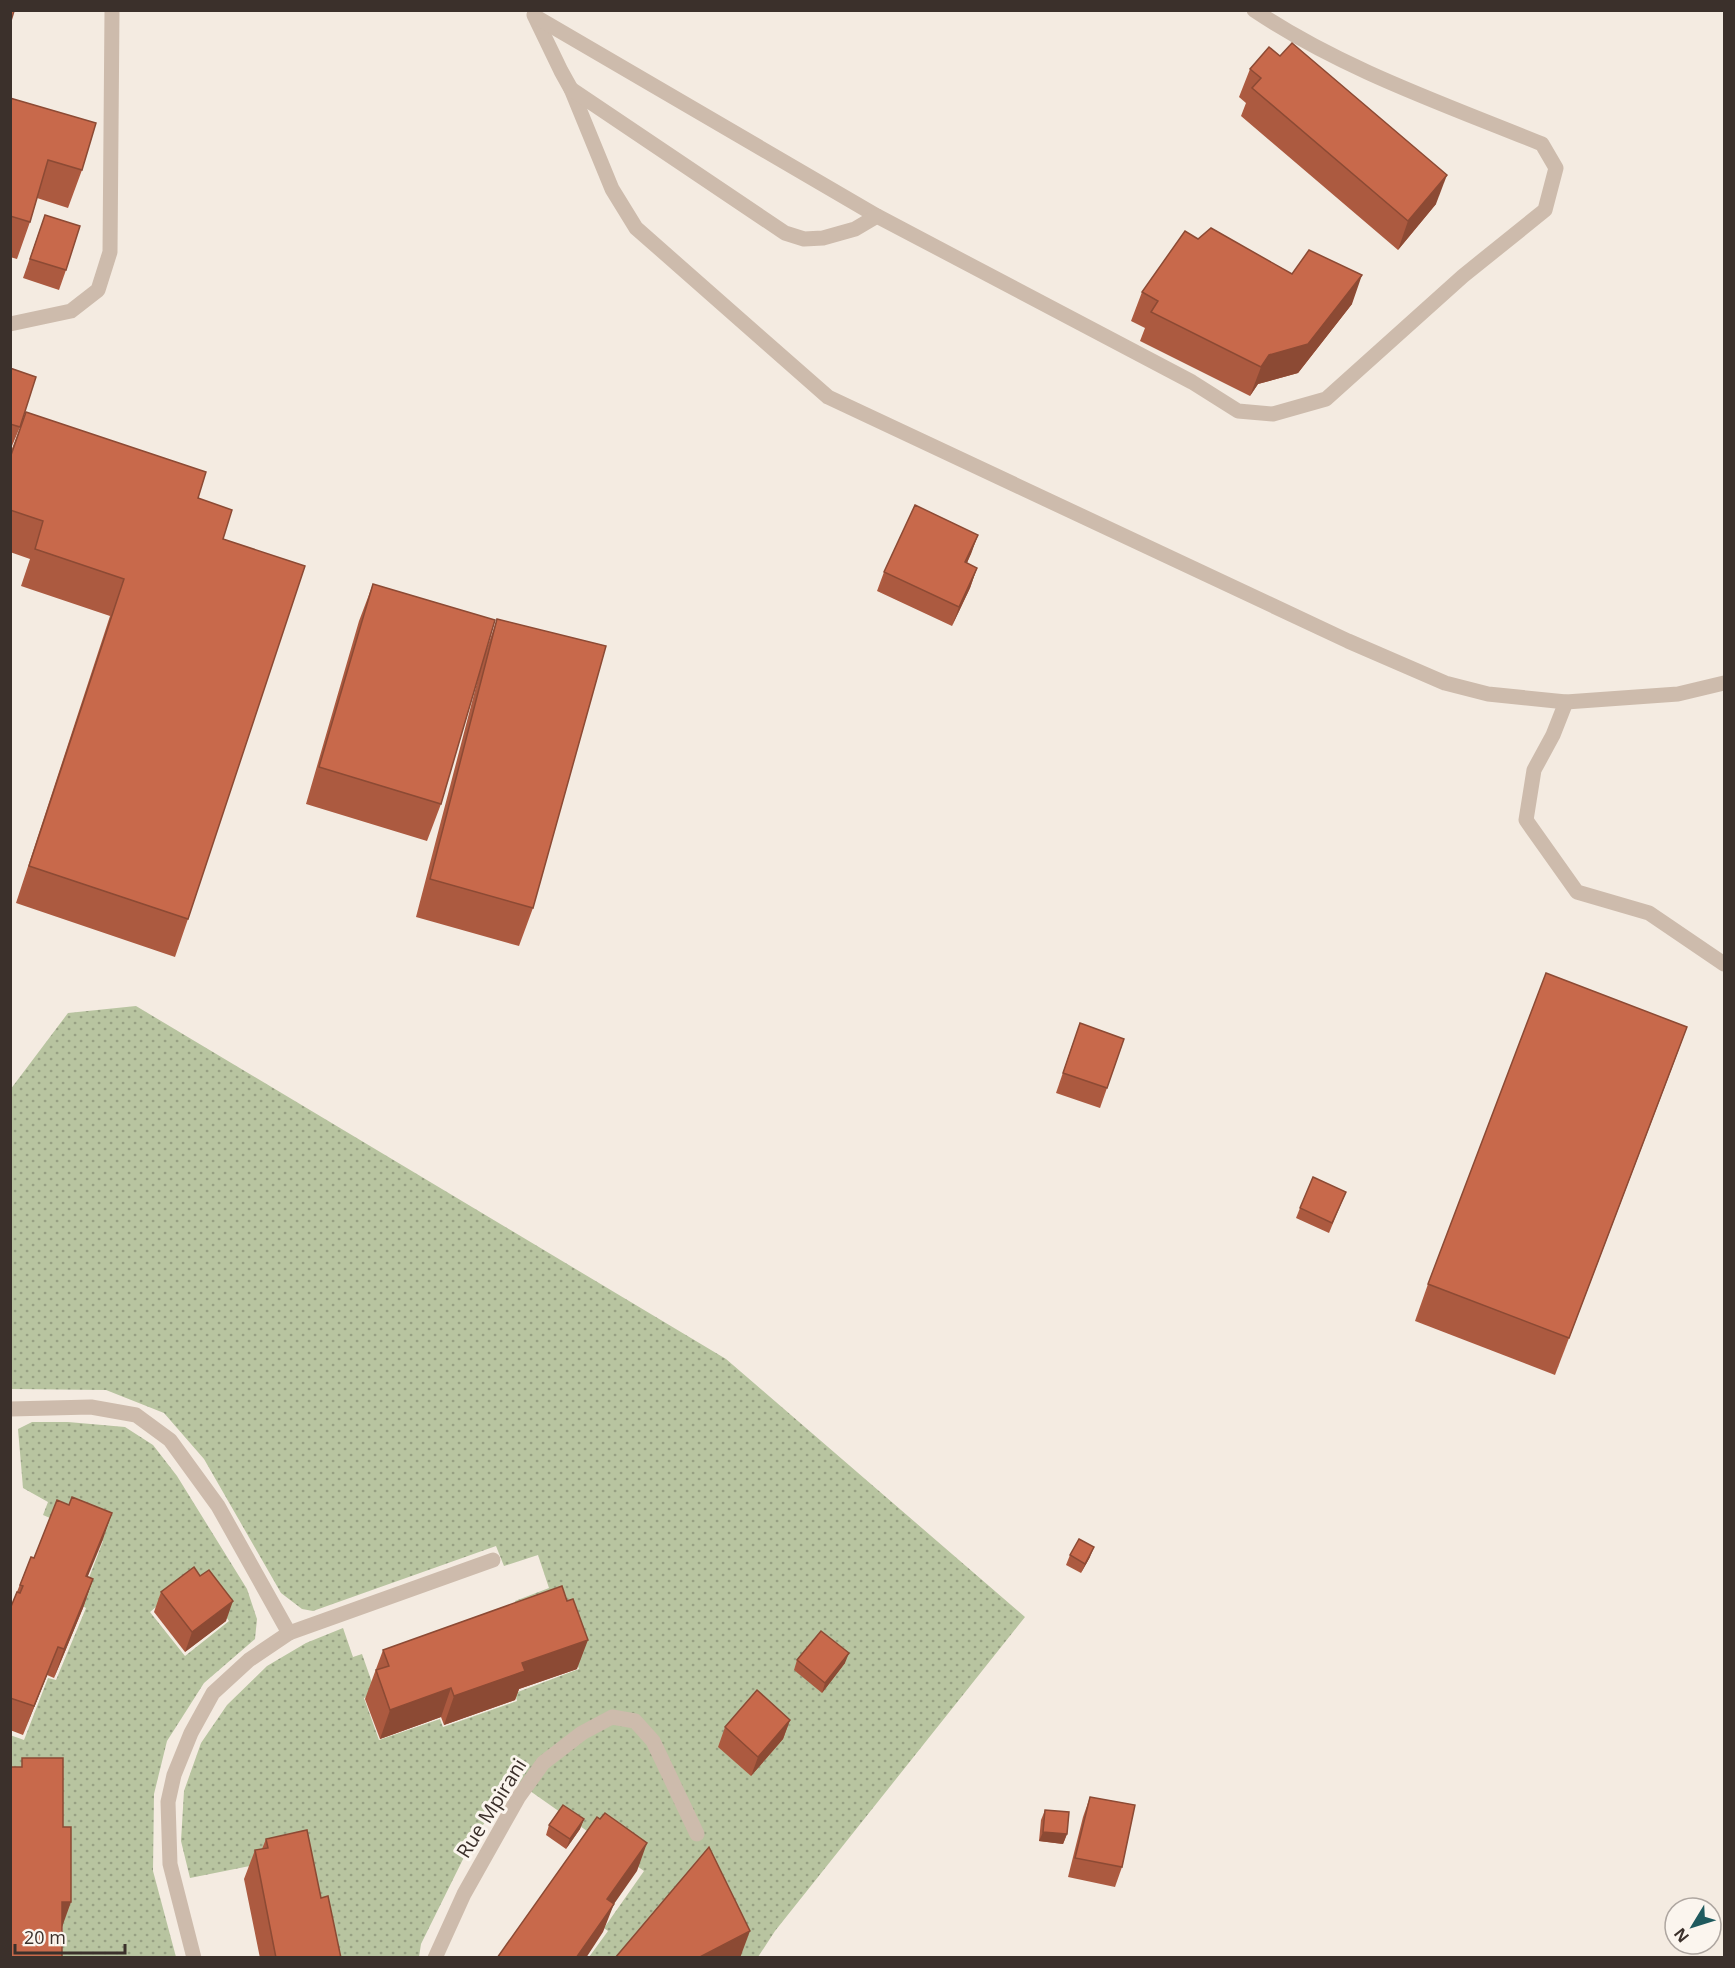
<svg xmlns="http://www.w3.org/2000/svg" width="1735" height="1968" font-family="'Open Sans',sans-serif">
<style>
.grass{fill:url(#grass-dots);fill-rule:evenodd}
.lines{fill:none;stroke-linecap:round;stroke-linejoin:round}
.service{stroke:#cdbbac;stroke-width:15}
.minor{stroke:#cdbbac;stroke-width:15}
.wall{fill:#ac5a40}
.shaded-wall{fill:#8c4a34}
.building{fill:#c8694b;stroke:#8c4a34;stroke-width:1.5}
.labels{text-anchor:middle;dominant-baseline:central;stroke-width:6;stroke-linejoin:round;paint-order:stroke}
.street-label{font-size:20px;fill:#3b302b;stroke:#fbf5ee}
</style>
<defs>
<pattern id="grass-dots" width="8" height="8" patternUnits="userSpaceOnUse" patternTransform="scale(1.5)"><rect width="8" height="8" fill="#b8c4a0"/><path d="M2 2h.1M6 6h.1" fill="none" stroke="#97a083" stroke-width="1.8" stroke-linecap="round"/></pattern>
</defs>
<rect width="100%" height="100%" fill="#f4ebe1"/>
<g class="grass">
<polygon points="136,1006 726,1359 1025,1617 775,1931 758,1957 589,1957 608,1931 604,1928 644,1871 513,1779 470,1845 421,1944 419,1957 329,1957 300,1856 190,1878 181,1841 184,1791 201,1743 227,1705 267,1666 306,1643 343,1628 353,1657 362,1654 376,1694 364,1698 379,1740 440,1719 443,1727 517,1701 515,1693 579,1669 563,1626 523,1623 515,1601 549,1588 538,1555 504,1566 496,1546 313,1611 302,1609 281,1593 204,1459 164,1413 106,1390 11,1389 10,1090 68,1013"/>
<path d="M 32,1422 L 68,1422 L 125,1427 L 153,1445 L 177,1476 L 247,1589 L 257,1619 L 255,1639 L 204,1683 L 167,1741 L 154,1794 L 153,1871 L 176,1957 L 54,1957 L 54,1933 L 63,1932 L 63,1852 L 11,1785 L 10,1735 L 24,1740 L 48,1678 L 56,1680 L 86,1608 L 79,1604 L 103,1541 L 43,1515 L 48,1502 L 23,1488 L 18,1429 ZM 187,1581 L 203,1585 L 229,1621 L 185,1656 L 150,1612 Z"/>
</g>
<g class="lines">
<g class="service">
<polyline points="534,15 561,71 571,89 612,189 636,228 828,397 1348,641 1445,683 1488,694 1566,702 1678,694 1724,683"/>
<path d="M 536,17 L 877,216 L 1192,382 L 1238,411 L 1273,414 L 1326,399 L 1463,276 L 1545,210 L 1556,168 L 1542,144 C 1444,104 1342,69 1254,10"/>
<polyline points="571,89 785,233 804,239 823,238 855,229 877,216"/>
<polyline points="10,324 71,311 98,290 110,252 112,10"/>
<polyline points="1566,702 1553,735 1534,770 1526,820 1577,892 1649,913 1724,964"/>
<polyline points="289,1633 493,1560"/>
<polyline points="435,1958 464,1894 518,1798 543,1763 582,1733 612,1717 635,1721 653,1741 697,1834"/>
</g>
<polyline class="minor" points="10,1409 91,1407 136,1415 170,1440 218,1506 289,1633 249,1660 213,1693 191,1733 174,1775 168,1802 170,1864 194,1958"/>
</g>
<g class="wall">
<polygon points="1250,69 1436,204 1398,250 1241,116 1246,103 1239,97"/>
<polygon points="10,98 82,170 68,208 37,198 30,222 17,259 10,257"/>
<polygon points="45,215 66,270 59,290 23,278"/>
<polygon points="1198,239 1292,274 1352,304 1298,373 1258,384 1250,396 1140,341 1145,328 1131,321 1142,292"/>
<polygon points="10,368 20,427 12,446 10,446"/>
<polygon points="26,412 198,498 223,539 188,919 175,957 16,903 110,616 21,586 30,559 10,552 10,454"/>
<polygon points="978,535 967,563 977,568 970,588 952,626 877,591 884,572"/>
<polygon points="373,584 487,648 497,619 533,908 519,946 416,917 479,675 441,804 427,841 306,804 359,621"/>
<polygon points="1687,1027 1555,1375 1415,1321 1428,1284"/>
<polygon points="1073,1043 1107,1088 1100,1108 1056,1093"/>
<polygon points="1346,1192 1329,1233 1296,1218 1300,1208"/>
<polygon points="69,1505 112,1513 87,1577 93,1579 83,1608 54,1678 47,1675 23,1735 10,1730 10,1609 31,1557 34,1558"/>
<polygon points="1070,1555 1090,1557 1081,1573 1066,1565"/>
<polygon points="161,1592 226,1621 185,1652 154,1612"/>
<polygon points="383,1650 577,1669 519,1689 515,1700 444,1725 441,1717 380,1739 365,1699"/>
<polygon points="797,1660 845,1663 822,1693 794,1670"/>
<polygon points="790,1720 783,1739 751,1776 718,1747 725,1727"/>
<polygon points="1090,1797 1122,1867 1115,1887 1068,1877 1083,1817"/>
<polygon points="1045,1810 1067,1834 1063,1844 1039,1841 1041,1820"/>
<polygon points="584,1819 580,1829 566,1849 546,1835 549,1825"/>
<polygon points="266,1839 321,1898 341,1958 260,1958 244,1879 255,1850 262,1849"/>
</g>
<g class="shaded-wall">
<polygon points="1447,175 1436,204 1398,250 1408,221"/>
<polygon points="1362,275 1352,304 1298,373 1258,384 1250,396 1261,367 1269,355"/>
<polygon points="978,535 971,554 958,582 965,562"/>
<polygon points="977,568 970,588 952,626 959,607"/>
<polygon points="1687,1027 1673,1065 1555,1375 1569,1338"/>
<polygon points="112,1513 102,1542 76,1605 86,1576"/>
<polygon points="1094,1547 1090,1557 1081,1573 1085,1564"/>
<polygon points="93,1579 83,1608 54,1678 64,1649"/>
<polygon points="233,1601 226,1621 185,1652 192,1632"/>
<polygon points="588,1640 577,1669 519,1689 515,1700 444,1725 454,1696 522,1663"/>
<polygon points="58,1647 47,1675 23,1735 34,1706"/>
<polygon points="849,1653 845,1663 822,1693 825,1683"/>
<polygon points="451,1688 441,1717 380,1739 390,1710"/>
<polygon points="790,1720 783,1739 751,1776 758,1757"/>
<polygon points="584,1819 580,1829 566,1849 570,1839"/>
<polygon points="1043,1832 1067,1834 1063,1844 1039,1841"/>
<polygon points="647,1843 637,1871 614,1904 603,1932 586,1958 576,1958 607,1899"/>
<polygon points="62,1902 71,1902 61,1930"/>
<polygon points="750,1931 740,1958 698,1958"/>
</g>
<g class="building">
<polygon points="10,10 14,11 10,24"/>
<polygon points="1292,43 1447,175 1408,221 1252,88 1261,78 1250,69 1269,47 1280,56"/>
<polygon points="10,98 96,123 82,170 48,160 30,222 10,216"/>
<polygon points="45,215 80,226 66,270 30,259"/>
<polygon points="1211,228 1292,274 1309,250 1362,275 1308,344 1269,355 1261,367 1151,312 1158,301 1142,292 1185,231 1198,239"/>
<polygon points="10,368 36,377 20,427 10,424"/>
<polygon points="26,412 206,472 198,498 232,510 223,539 305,566 188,919 29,866 124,579 35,549 43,521 10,510 10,458"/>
<polygon points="915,505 978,535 965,562 977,568 959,607 884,572"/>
<polygon points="373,584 495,620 441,804 319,767"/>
<polygon points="497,619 606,646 533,908 430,879"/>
<polygon points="1546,973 1687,1027 1569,1338 1428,1284"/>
<polygon points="1080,1023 1124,1039 1107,1088 1063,1073"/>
<polygon points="1313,1177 1346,1192 1332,1223 1300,1208"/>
<polygon points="72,1497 112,1513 86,1576 93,1579 64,1649 58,1647 34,1706 10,1698 10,1609 17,1592 20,1593 23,1586 20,1585 31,1557 34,1558 57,1500 69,1505"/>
<polygon points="1079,1539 1094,1547 1085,1564 1070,1555"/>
<polygon points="194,1567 200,1576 209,1570 233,1601 192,1632 161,1592"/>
<polygon points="562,1586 567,1601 573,1599 588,1640 522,1663 525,1671 454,1696 451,1688 390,1710 376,1670 389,1666 383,1650"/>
<polygon points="821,1631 849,1653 825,1683 797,1660"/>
<polygon points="757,1690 790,1720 758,1757 725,1727"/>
<polygon points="22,1758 63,1758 63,1827 71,1827 71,1902 62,1902 62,1958 10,1958 11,1767 22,1767"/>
<polygon points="1090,1797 1135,1805 1122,1867 1075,1858"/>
<polygon points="563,1805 584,1819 570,1839 549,1825"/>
<polygon points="1045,1810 1069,1812 1067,1834 1043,1832"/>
<polygon points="605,1813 647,1843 607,1899 614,1904 576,1958 497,1958 597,1817 600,1819"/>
<polygon points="307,1830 321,1898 328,1896 341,1958 276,1958 255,1850 268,1848 266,1839"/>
<polygon points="709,1847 750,1931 698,1958 615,1958"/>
</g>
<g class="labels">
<g class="street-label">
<text transform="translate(491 1808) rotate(-58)">Rue Mpirani</text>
</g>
</g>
<rect width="1735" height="1968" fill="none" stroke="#3b302b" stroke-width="24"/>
<g transform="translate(1693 1926) rotate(232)"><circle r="28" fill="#fbf5ee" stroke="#aea6a0" stroke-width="1.5"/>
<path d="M0-4.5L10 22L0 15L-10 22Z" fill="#1f5a5e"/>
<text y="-9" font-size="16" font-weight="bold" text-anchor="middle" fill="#3b302b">N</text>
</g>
<path d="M15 1944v9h110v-9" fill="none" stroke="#3b302b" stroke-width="3"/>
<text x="24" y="1944" font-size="18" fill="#3b302b" stroke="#fbf5ee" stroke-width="4.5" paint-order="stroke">20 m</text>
</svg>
